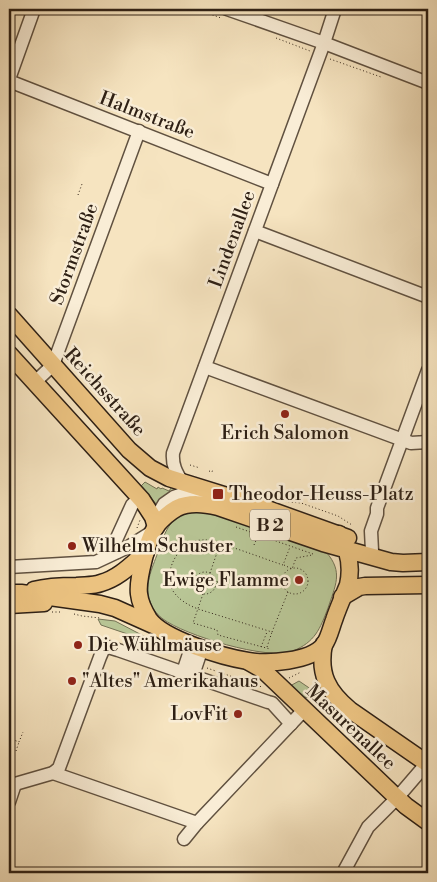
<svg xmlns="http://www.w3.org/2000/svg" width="437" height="882" font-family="'Libre Bodoni',serif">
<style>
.green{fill:#b8c595;stroke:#737255}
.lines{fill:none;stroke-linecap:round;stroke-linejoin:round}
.minor-casing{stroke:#605140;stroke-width:15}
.major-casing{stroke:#2e2015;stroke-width:19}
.path{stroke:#2e2015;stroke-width:1;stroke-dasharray:1 2.5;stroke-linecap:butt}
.minor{stroke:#f9edd6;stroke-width:12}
.major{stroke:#ebc280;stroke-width:16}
.poi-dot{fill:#8f2418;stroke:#f9edd6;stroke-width:2}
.labels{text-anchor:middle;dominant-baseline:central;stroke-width:5;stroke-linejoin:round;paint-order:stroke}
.shield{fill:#f9edd6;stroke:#6b5e4f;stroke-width:1}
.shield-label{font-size:18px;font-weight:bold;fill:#2e2015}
.street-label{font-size:19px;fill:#2e2015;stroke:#f9edd6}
.poi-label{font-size:19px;fill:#2e2015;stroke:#f9edd6;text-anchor:start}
</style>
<rect width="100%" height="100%" fill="#f6e4c0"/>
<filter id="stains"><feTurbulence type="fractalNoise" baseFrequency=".004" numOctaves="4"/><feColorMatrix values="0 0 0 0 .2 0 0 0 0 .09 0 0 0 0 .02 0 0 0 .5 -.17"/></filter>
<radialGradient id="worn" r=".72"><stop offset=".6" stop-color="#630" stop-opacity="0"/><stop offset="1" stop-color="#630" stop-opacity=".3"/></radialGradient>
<g class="green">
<polygon points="145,482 157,489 158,487 161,489 162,488 169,491 174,484 183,488 157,505 141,486"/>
<path d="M 199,509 L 326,552 C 344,572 335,586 328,608 C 320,629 315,642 293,651 C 268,661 184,635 163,619 C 158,615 153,610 151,604 C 143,586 152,569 158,552 C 163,538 167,523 181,514 C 186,511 193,510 199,509 Z"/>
<polygon points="98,619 115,621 159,644 160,645 101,625"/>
<polygon points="299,681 327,700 325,701 318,698 302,697 290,686"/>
</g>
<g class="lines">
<g class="minor-casing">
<g id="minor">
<polyline points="227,9 324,43 428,83"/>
<polyline points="9,79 34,9"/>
<polyline points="9,81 272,184"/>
<polyline points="255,231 428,297"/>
<polyline points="205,367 411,443 428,442"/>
<polyline points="35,382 53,365 139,131"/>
<path d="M 182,482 C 176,472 172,465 173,453 L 324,43 L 335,9"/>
<polyline points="157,525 161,509 164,504 174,497 185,493 205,495"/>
<polyline points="372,551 371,531 377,514 377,508 428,370"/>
<polyline points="117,552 115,548 116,540 132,505 139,498"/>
<polyline points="9,567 96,562 128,547 155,530"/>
<polyline points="183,672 192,645"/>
<polyline points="193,675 202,648"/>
<polyline points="53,773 197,823"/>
<polyline points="15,784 53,773 59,768 100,657 103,650 108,647 118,650 268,702 272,703 291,724"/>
<polyline points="9,802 15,784"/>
<polyline points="184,839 197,823 304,710"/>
<polyline points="343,873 368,827 397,798 427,763"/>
</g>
</g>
<g class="major-casing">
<g id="major">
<polyline points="9,315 129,450 150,468 169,478 259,506 348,538"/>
<polyline points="9,354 142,500 153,517 156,527"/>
<path d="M 339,534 C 349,550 352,567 348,585 C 343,597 338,608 334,620 C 331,628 329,638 324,645 C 310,662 268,664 248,661 C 223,657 163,639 149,619 C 144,611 140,603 139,594 C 137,580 148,537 157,525 C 162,519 170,512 177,508 C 190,502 204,504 218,507 L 323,543 L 391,562 L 403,563 L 428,562"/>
<path d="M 34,590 C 49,586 63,586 77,586 C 85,585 93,586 101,583 C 119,578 132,564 146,552"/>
<polyline points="9,593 21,593 100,604 115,608 153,625"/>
<polyline points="342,597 359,587 365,586 428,585"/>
<polyline points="9,605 44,603"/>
<path d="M 324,644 C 318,674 328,692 350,710 L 428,764"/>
<polyline points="249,662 263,670 393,794 406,806 428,822"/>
</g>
</g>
<g class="path">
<polyline points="196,9 221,18"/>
<polyline points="276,38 310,51"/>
<polyline points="330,59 381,77"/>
<polyline points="78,195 82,184"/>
<polyline points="190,465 200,468"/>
<polyline points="209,471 212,472 213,469"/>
<polyline points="265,494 289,502 301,503 338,516 352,525"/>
<polyline points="236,527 313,554"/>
<polyline points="137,528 140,520"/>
<polyline points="254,545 258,536"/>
<polyline points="284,565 292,569 296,558 312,555"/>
<circle cx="295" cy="581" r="13"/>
<circle cx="205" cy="583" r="11"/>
<polyline points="210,573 220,544"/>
<polyline points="217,582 282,580"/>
<polyline points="172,583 193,583"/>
<path d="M 288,592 L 272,632 L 198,609 C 188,605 179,600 173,591 C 163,573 176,547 195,541 C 198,540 203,540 206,540 C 214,539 222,544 228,546 C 247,552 265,559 283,565 L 290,547"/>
<polyline points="203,594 193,623 217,630 218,635 270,649"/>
<polyline points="52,612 61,612"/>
<polyline points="74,614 82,616 100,618"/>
<polyline points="261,647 267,632"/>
<polyline points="267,647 272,632"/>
<polyline points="207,668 262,687"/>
<polyline points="289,678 301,672"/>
<polyline points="9,738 19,742 23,732"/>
<polyline points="16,751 19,742"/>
<polyline points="9,769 12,760"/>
<polyline points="423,834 428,839"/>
</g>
<use href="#minor" class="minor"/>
<use href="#major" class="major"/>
</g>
<g class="poi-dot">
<circle cx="285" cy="414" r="5"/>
<rect x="212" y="488" width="12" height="12" rx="2.5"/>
<circle cx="72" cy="546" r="5"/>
<circle cx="299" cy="580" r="5"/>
<circle cx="78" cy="645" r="5"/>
<circle cx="72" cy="681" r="5"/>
<circle cx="238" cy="714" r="5"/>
</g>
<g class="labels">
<rect class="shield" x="250" y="509.5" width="40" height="31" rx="4"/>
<g class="shield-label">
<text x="270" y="525">B 2</text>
</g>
<g class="street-label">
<text transform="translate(147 115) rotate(21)">Halmstraße</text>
<text transform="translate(232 239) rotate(-70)">Lindenallee</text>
<text transform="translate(74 254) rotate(-70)">Stormstraße</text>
<text transform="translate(105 392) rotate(48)">Reichsstraße</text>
<text transform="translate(351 727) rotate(43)">Masurenallee</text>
</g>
<g class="poi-label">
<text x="285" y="433" text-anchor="middle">Erich Salomon</text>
<text x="229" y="494">Theodor-Heuss-Platz</text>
<text x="82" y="546">Wilhelm Schuster</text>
<text x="289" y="580" text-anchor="end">Ewige Flamme</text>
<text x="88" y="645">Die Wühlmäuse</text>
<text x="82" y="681">"Altes" Amerikahaus</text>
<text x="228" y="714" text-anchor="end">LovFit</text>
</g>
</g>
<rect width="437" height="882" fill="none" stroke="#f6e4c0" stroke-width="30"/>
<rect x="10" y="10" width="417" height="862" fill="none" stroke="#2e2015" stroke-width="2.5"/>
<rect x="15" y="15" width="407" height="852" fill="none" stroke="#2e2015"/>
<rect width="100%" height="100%" filter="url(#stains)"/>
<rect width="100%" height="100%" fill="url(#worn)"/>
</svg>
